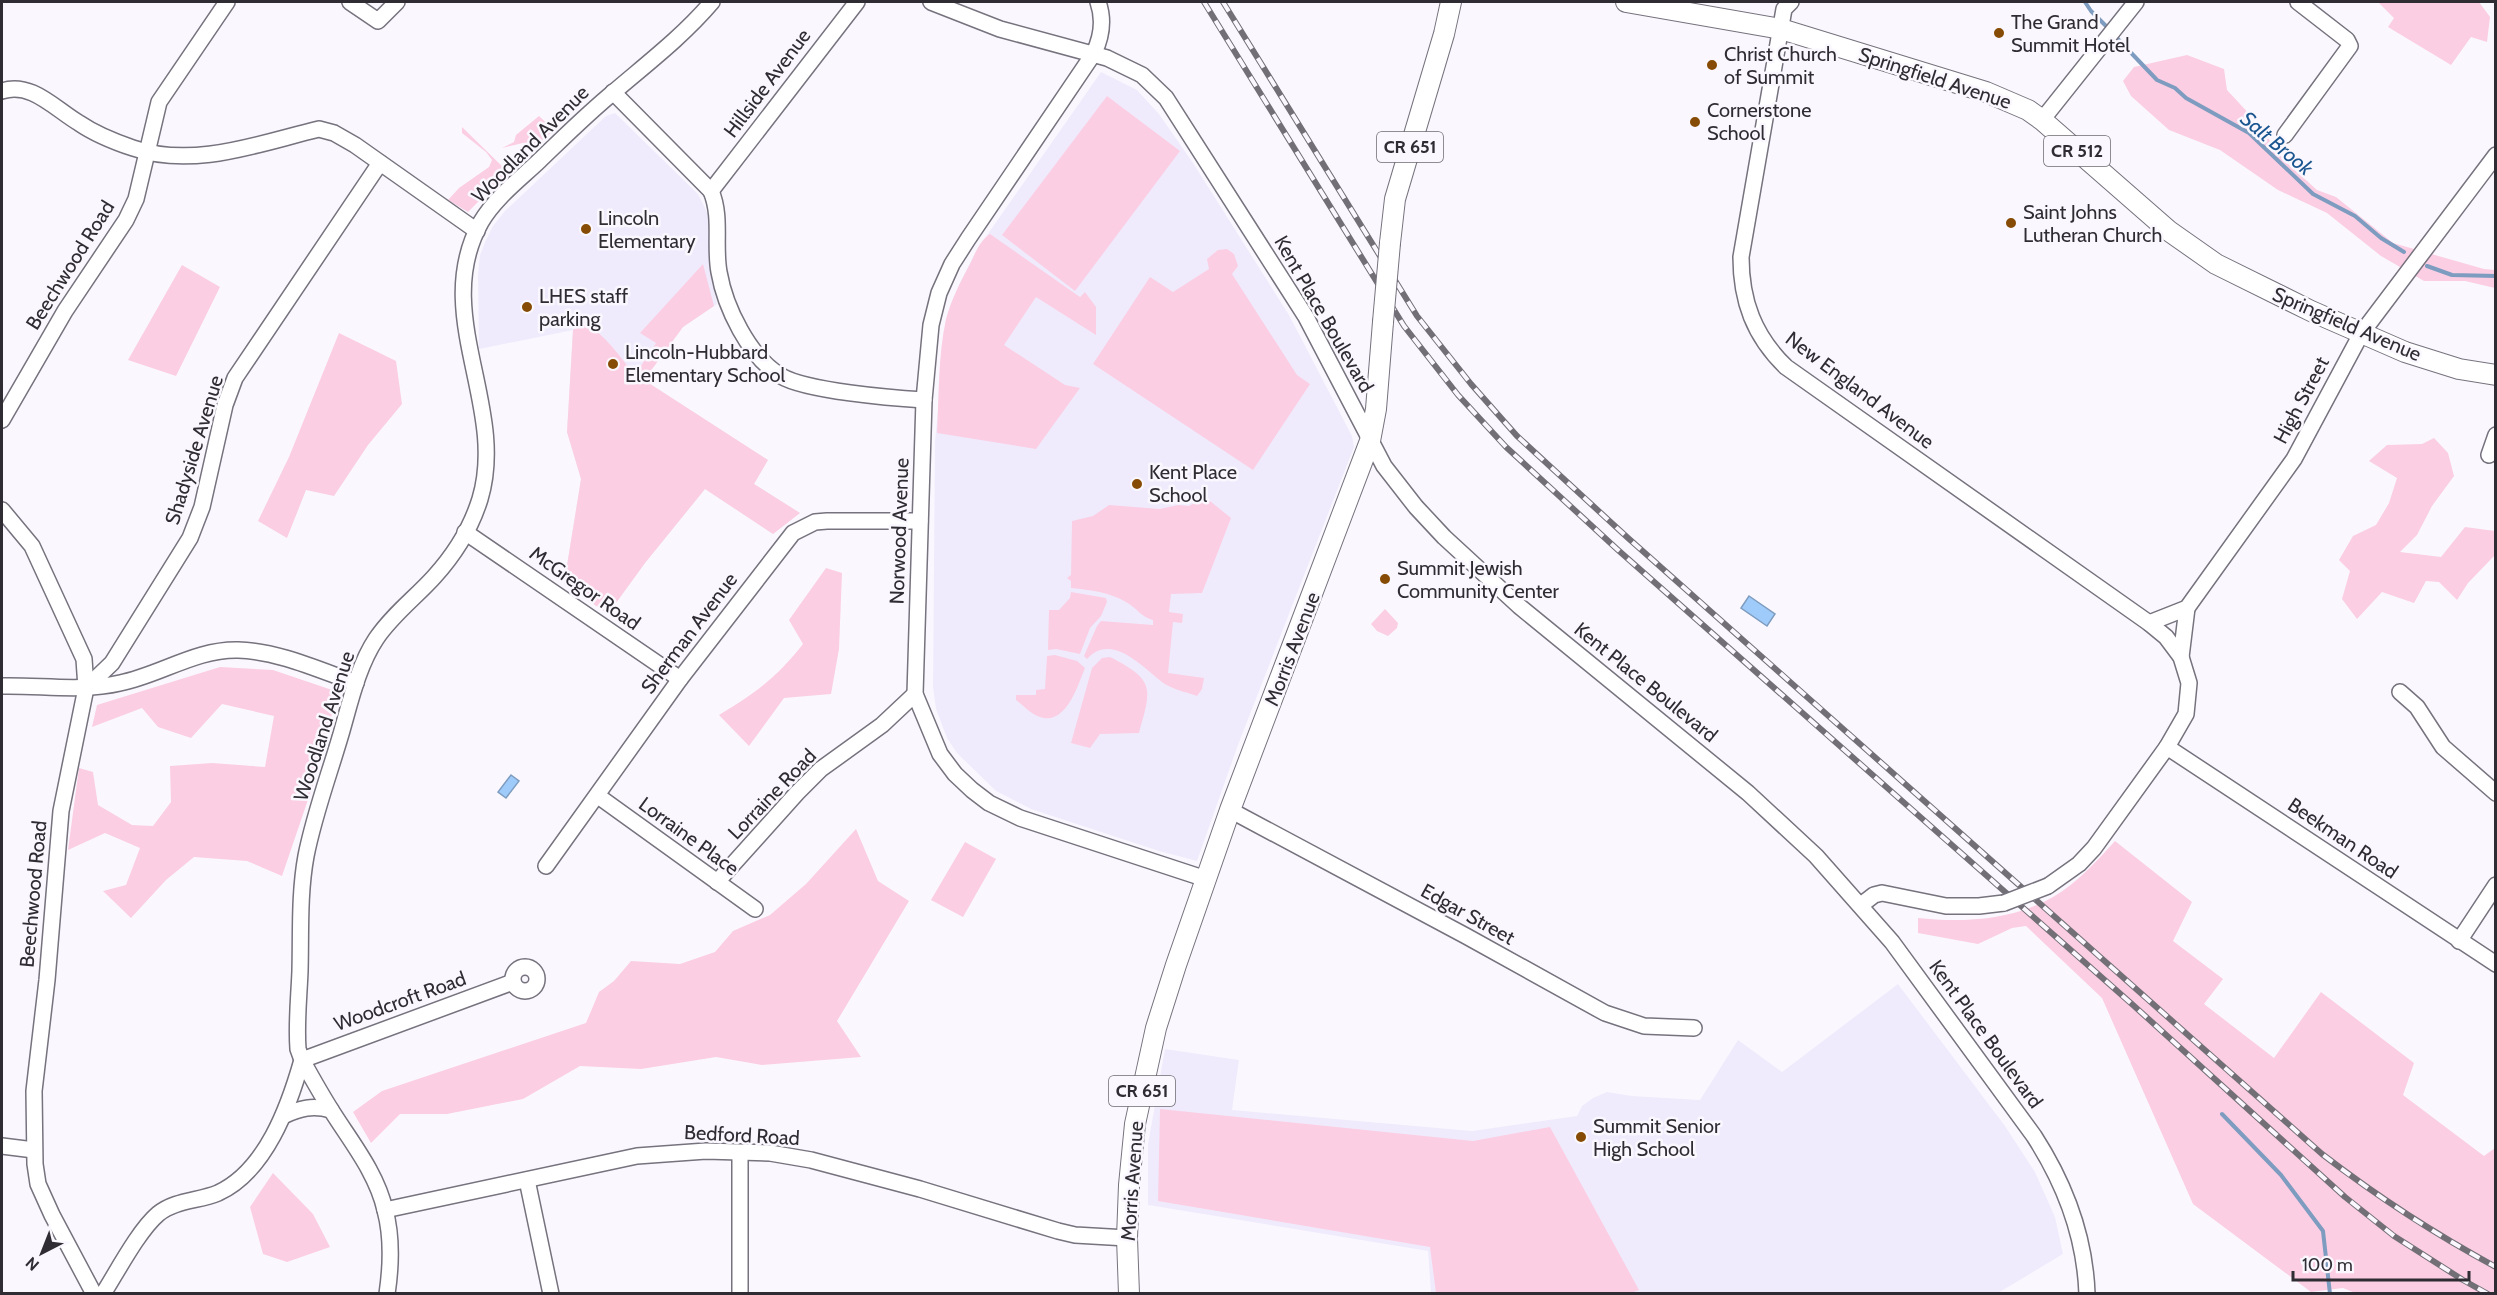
<svg xmlns="http://www.w3.org/2000/svg" width="2497" height="1295" font-family="Cabin,sans-serif">
<style>
.built{fill:#f0ebfc}
.green{fill:#fbcee3}
.water{fill:#9fcbfb;stroke:#7d9cbf;stroke-width:1.5}
.lines{fill:none;stroke-linecap:round;stroke-linejoin:round}
.stream{stroke:#7d9cbf;stroke-width:4}
.minor-casing{stroke:#76727e;stroke-width:18}
.major-casing{stroke:#76727e;stroke-width:22}
.minor{stroke:#fff;stroke-width:15}
.major{stroke:#fff;stroke-width:20}
.rail-casing{stroke:#727076;stroke-width:6}
.rail{stroke:#faf8fe;stroke-width:4;stroke-dasharray:11;stroke-linecap:butt}
.minor-bridge-casing{stroke:#76727e;stroke-width:18;stroke-linecap:butt}
.major-bridge-casing{stroke:#76727e;stroke-width:22;stroke-linecap:butt}
.minor-bridge{stroke:#fff;stroke-width:15}
.major-bridge{stroke:#fff;stroke-width:20}
.poi-dot{fill:#864b04;stroke:#faf8fe;stroke-width:2}
.labels{text-anchor:middle;dominant-baseline:central;stroke-width:5;stroke-linejoin:round;paint-order:stroke}
.shield{fill:#faf8fe;stroke:#6c6a70;stroke-width:1.5}
.shield-label{font-size:18px;font-weight:bold;fill:#2f2d33}
.poi-label{font-size:20px;fill:#2f2d33;stroke:#faf8fe;text-anchor:start}
.street-label{font-size:20px;fill:#2f2d33;stroke:#faf8fe}
.water-label{font-size:21px;font-style:italic;fill:#1b5690;stroke:#faf8fe}
</style>
<rect width="100%" height="100%" fill="#faf8fe"/>
<g class="built">
<polygon points="1101,72 1137,90 1159,114 1193,163 1289,315 1352,436 1354,447 1238,745 1197,861 1159,851 1031,809 996,791 957,753 947,738 936,709 933,687 935,441 947,318 958,287 976,251"/>
<polygon points="615,113 698,194 708,214 710,272 717,304 683,327 644,380 768,460 754,484 800,513 773,534 705,489 645,563 608,614 564,584 581,479 567,432 573,330 479,349 478,275 480,255 486,240 493,226 505,211 606,116"/>
<polygon points="1898,984 2005,1126 2035,1172 2055,1217 2063,1254 1998,1293 1431,1293 1428,1251 1148,1205 1148,1144 1165,1049 1239,1060 1232,1110 1472,1131 1577,1116 1582,1106 1593,1098 1607,1092 1632,1096 1700,1100 1738,1040 1782,1072"/>
</g>
<g class="green">
<polygon points="2380,2 2479,2 2490,17 2487,42 2471,37 2451,65 2388,27 2394,18 2379,3"/>
<polygon points="2187,55 2224,69 2227,90 2253,118 2285,161 2317,190 2336,197 2393,243 2484,269 2495,270 2495,288 2465,281 2424,281 2381,256 2327,213 2278,190 2220,150 2169,130 2131,96 2123,81 2134,67"/>
<polygon points="1107,96 1180,151 1075,291 1002,235"/>
<polygon points="539,116 554,130 535,147 523,143 502,148 514,142 516,135"/>
<polygon points="462,127 508,172 468,212 448,200 459,188 489,167 492,160 486,152 462,133"/>
<path d="M 990,234 L 1080,297 L 1085,292 L 1096,307 L 1096,335 L 1036,297 L 1004,345 L 1065,385 L 1080,388 L 1036,449 L 937,433 C 939,396 938,356 946,319 C 951,300 961,281 970,264 C 975,254 980,240 990,234 Z"/>
<polygon points="1227,249 1234,254 1238,266 1232,274 1297,375 1310,384 1253,470 1093,364 1150,277 1173,292 1209,269 1207,259 1218,250"/>
<path d="M 703,264 L 714,306 L 683,327 L 644,380 L 768,460 L 754,484 L 800,513 L 773,534 L 705,489 L 645,563 L 608,614 L 564,584 L 581,479 L 567,432 L 573,330 L 581,324 C 604,330 620,358 635,375 L 656,343 L 640,333 Z"/>
<polygon points="182,265 220,287 176,376 128,360"/>
<polygon points="339,333 396,361 402,404 368,445 334,496 306,490 287,538 258,521 289,457"/>
<polygon points="2434,438 2448,453 2454,476 2432,506 2417,535 2400,552 2441,557 2465,527 2495,531 2495,555 2468,583 2457,600 2439,582 2426,581 2414,603 2382,592 2357,619 2342,599 2350,571 2339,560 2353,536 2376,525 2389,503 2397,478 2369,461 2387,445 2422,444"/>
<path d="M 1205,497 L 1231,518 L 1202,593 L 1171,594 L 1169,612 L 1183,614 L 1182,623 L 1173,622 L 1168,673 L 1204,678 L 1202,689 L 1197,696 C 1186,692 1171,689 1162,682 C 1142,666 1111,632 1087,659 L 1084,656 L 1097,626 L 1101,621 L 1153,625 L 1153,620 C 1142,618 1136,607 1126,602 C 1109,592 1091,590 1071,588 L 1071,581 L 1067,578 L 1071,575 L 1072,521 L 1093,516 L 1109,505 L 1160,509 L 1178,505 L 1189,506 Z"/>
<path d="M 826,568 L 842,573 L 839,649 L 831,694 L 784,698 L 749,746 L 719,715 C 755,694 777,677 803,644 L 789,620 Z"/>
<polygon points="1071,592 1106,598 1107,602 1101,616 1090,628 1080,654 1056,649 1048,650 1049,610 1059,610 1070,598"/>
<polygon points="1385,609 1398,623 1397,628 1388,636 1377,631 1371,624"/>
<path d="M 1055,655 L 1077,661 L 1085,668 C 1078,685 1066,726 1040,717 C 1031,714 1024,706 1016,700 L 1016,695 L 1036,695 L 1036,690 L 1045,689 L 1047,656 Z"/>
<path d="M 1110,657 C 1155,680 1152,688 1139,733 L 1100,734 L 1090,748 L 1071,743 L 1092,668 L 1102,658 Z"/>
<polygon points="220,667 273,670 338,692 313,785 282,876 247,861 194,857 166,880 131,918 103,891 126,885 140,848 105,833 68,850 79,768 93,772 98,805 132,825 153,826 171,802 170,766 212,763 265,767 274,716 222,704 191,738 158,727 142,708 92,727 97,705"/>
<polygon points="856,829 878,881 909,901 837,1021 861,1057 762,1065 716,1057 641,1069 580,1066 523,1099 447,1114 400,1114 371,1143 353,1112 382,1091 586,1023 599,992 614,981 631,961 680,964 715,952 733,931 770,915 806,884"/>
<path d="M 2115,841 L 2192,902 L 2173,941 L 2223,979 L 2204,1004 L 2274,1058 L 2321,992 L 2414,1063 L 2403,1095 L 2484,1156 L 2495,1148 L 2495,1293 L 2358,1294 L 2343,1288 L 2311,1292 L 2193,1204 L 2102,998 L 2026,926 L 2012,928 L 1978,944 L 1918,933 L 1918,918 C 1963,923 2013,920 2053,897 C 2077,883 2097,861 2115,841 Z"/>
<polygon points="965,842 996,859 963,917 931,900"/>
<polygon points="1160,1109 1473,1141 1550,1127 1639,1290 1628,1294 1436,1293 1430,1247 1158,1201"/>
<polygon points="273,1173 313,1214 330,1247 287,1262 263,1254 250,1207"/>
</g>
<g class="water">
<polygon points="1749,596 1775,614 1767,626 1741,608"/>
<polygon points="511,775 519,781 506,798 498,792"/>
</g>
<g class="lines">
<g class="stream">
<polyline points="2085,2 2091,11 2110,30"/>
<polyline points="2115,36 2157,80 2175,88 2186,98 2249,133 2313,194 2355,216 2381,238 2404,252"/>
<polyline points="2427,266 2452,275 2496,276"/>
<polyline points="2222,1114 2281,1175 2323,1231 2330,1294"/>
</g>
<g class="minor-casing">
<g id="minor">
<polyline points="350,2 378,21 397,2"/>
<path d="M 931,2 L 1000,29 L 1107,58 L 1142,75 L 1166,98 L 1306,317 L 1384,466 L 1416,507 L 1444,537 L 1519,606 L 1748,793 L 1816,856 L 1892,942 L 2034,1136 C 2065,1184 2085,1236 2087,1294"/>
<path d="M 1098,2 C 1104,19 1102,36 1094,53 L 968,239 L 952,264 L 939,293 L 931,325 L 924,400 L 915,694 L 940,754 L 955,774 L 972,790 L 989,803 L 1020,818 L 1206,879"/>
<path d="M 1791,2 L 1784,9 L 1741,257 C 1741,301 1754,336 1786,367 L 2149,623 L 2166,637 L 2181,657 L 2189,683 L 2186,714 L 2167,747 L 2094,848 L 2079,864 L 2048,886"/>
<path d="M 2,91 C 31,81 55,109 79,123 C 95,134 115,142 133,148 C 194,169 260,143 319,129 L 334,133 L 355,145 L 477,231"/>
<path d="M 613,92 L 711,191 C 722,217 714,245 719,272 C 725,307 749,357 781,376 C 806,391 892,398 924,400"/>
<polyline points="2042,120 2136,2"/>
<polyline points="2285,135 2350,46 2347,40 2298,2"/>
<polyline points="711,191 857,2"/>
<polyline points="2,420 65,311 126,220 136,199 159,102 227,2"/>
<polyline points="2489,455 2496,435"/>
<polyline points="2,510 32,546 84,659 86,688 61,811 47,980 34,1091 35,1164 38,1184 52,1215 94,1294"/>
<polyline points="465,532 680,679"/>
<polyline points="2149,623 2187,608 2294,459 2361,334 2496,155"/>
<polyline points="2181,657 2187,608"/>
<path d="M 2,686 C 41,685 81,692 120,683 C 160,675 196,649 238,650 C 278,651 319,670 356,683"/>
<polyline points="86,688 112,663 190,538 202,507 225,405 235,378 380,163"/>
<polyline points="2400,692 2417,707 2443,747 2496,793"/>
<polyline points="2167,747 2496,964"/>
<polyline points="598,796 755,909"/>
<polyline points="1230,810 1466,936 1605,1013 1644,1026 1694,1028"/>
<polyline points="546,866 680,679 793,533 815,522 827,521 920,521"/>
<polyline points="717,882 797,793 821,769 882,725 915,694"/>
<polyline points="1861,905 1874,895 1882,893 1946,906 1979,906 2004,903"/>
<polyline points="2459,941 2496,885"/>
<circle cx="525" cy="979" r="12"/>
<path d="M 283,1116 C 300,1108 313,1105 331,1110"/>
<polyline points="2,1146 34,1150"/>
<polyline points="740,1153 740,1294"/>
<polyline points="527,1180 551,1294"/>
<polyline points="385,1210 637,1156 706,1151 770,1153 811,1160 920,1189 1058,1231 1075,1235 1127,1238"/>
<path d="M 103,1294 C 117,1272 139,1230 158,1214 C 175,1200 199,1201 218,1193 C 266,1171 289,1106 302,1060 L 513,982"/>
<path d="M 387,1294 C 391,1267 392,1236 385,1210 C 377,1174 352,1143 333,1113 C 322,1096 312,1078 302,1060 L 298,1049 C 296,1023 299,997 300,971 C 301,933 299,894 306,856 C 314,815 329,775 341,734 C 350,703 358,666 376,639 C 392,615 415,598 434,577 C 454,555 471,528 480,499 C 508,406 430,313 481,222 C 495,198 520,179 539,161 C 564,137 588,113 615,91 C 649,62 683,36 712,2"/>
</g>
</g>
<g class="major-casing">
<g id="major">
<polyline points="1626,2 1781,29 1986,92 2028,110 2042,120 2169,231 2216,264 2311,311 2405,352 2459,369 2496,375"/>
<polyline points="1390,243 1395,199 1444,34 1451,2"/>
<polyline points="1129,1294 1127,1238 1129,1185 1135,1124 1156,1028 1176,965 1230,810 1370,441 1376,409 1383,322"/>
</g>
</g>
<use href="#minor" class="minor"/>
<use href="#major" class="major"/>
<g class="rail-casing">
<g id="rail">
<polyline points="1204,2 1404,326 1458,395 1506,447 1618,550 2133,1005 2345,1197 2394,1236 2463,1280 2488,1294"/>
<path d="M 1223,2 L 1417,316 L 1471,384 L 1517,436 L 1628,538 L 2322,1154 C 2378,1197 2433,1233 2496,1267"/>
</g>
</g>
<use href="#rail" class="rail"/>
<g class="minor-bridge-casing">
<polyline id="minor-bridge" points="2004,903 2048,886"/>
</g>
<g class="major-bridge-casing">
<polyline id="major-bridge" points="1383,322 1390,243"/>
</g>
<use href="#minor-bridge" class="minor-bridge"/>
<use href="#major-bridge" class="major-bridge"/>
</g>
<g class="poi-dot">
<circle cx="1999" cy="33" r="6"/>
<circle cx="1712" cy="65" r="6"/>
<circle cx="1695" cy="122" r="6"/>
<circle cx="2011" cy="223" r="6"/>
<circle cx="586" cy="229" r="6"/>
<circle cx="527" cy="307" r="6"/>
<circle cx="613" cy="364" r="6"/>
<circle cx="1137" cy="484" r="6"/>
<circle cx="1385" cy="579" r="6"/>
<circle cx="1581" cy="1137" r="6"/>
</g>
<g class="labels">
<g class="shield">
<rect x="1377" y="132" width="66" height="30" rx="4.5"/>
<rect x="2044" y="136" width="66" height="30" rx="4.5"/>
<rect x="1109" y="1076" width="66" height="30" rx="4.5"/>
</g>
<g class="shield-label">
<text x="1410" y="147">CR 651</text>
<text x="2077" y="151">CR 512</text>
<text x="1142" y="1091">CR 651</text>
</g>
<g class="poi-label">
<text x="2011" y="22">The Grand<tspan x="2011" dy="23">Summit Hotel</tspan></text>
<text x="1724" y="54">Christ Church<tspan x="1724" dy="23">of Summit</tspan></text>
<text x="1707" y="110">Cornerstone<tspan x="1707" dy="23">School</tspan></text>
<text x="2023" y="212">Saint Johns<tspan x="2023" dy="23">Lutheran Church</tspan></text>
<text x="598" y="218">Lincoln<tspan x="598" dy="23">Elementary</tspan></text>
<text x="539" y="296">LHES staff<tspan x="539" dy="23">parking</tspan></text>
<text x="625" y="352">Lincoln-Hubbard<tspan x="625" dy="23">Elementary School</tspan></text>
<text x="1149" y="472">Kent Place<tspan x="1149" dy="23">School</tspan></text>
<text x="1397" y="568">Summit Jewish<tspan x="1397" dy="23">Community Center</tspan></text>
<text x="1593" y="1126">Summit Senior<tspan x="1593" dy="23">High School</tspan></text>
</g>
<g class="street-label">
<text transform="translate(1935 78) rotate(18)">Springfield Avenue</text>
<text transform="translate(767 83) rotate(-53)">Hillside Avenue</text>
<text transform="translate(530 144) rotate(-45)">Woodland Avenue</text>
<text transform="translate(70 265) rotate(-58)">Beechwood Road</text>
<text transform="translate(1324 314) rotate(60)">Kent Place Boulevard</text>
<text transform="translate(2347 324) rotate(23)">Springfield Avenue</text>
<text transform="translate(1860 390) rotate(37)">New England Avenue</text>
<text transform="translate(2301 400) rotate(-62)">High Street</text>
<text transform="translate(194 450) rotate(-73)">Shadyside Avenue</text>
<text transform="translate(899 531) rotate(-88)">Norwood Avenue</text>
<text transform="translate(585 588) rotate(35)">McGregor Road</text>
<text transform="translate(689 633) rotate(-53)">Sherman Avenue</text>
<text transform="translate(1292 649) rotate(-69)">Morris Avenue</text>
<text transform="translate(1646 682) rotate(39)">Kent Place Boulevard</text>
<text transform="translate(324 726) rotate(-72)">Woodland Avenue</text>
<text transform="translate(772 794) rotate(-46)">Lorraine Road</text>
<text transform="translate(689 836) rotate(36)">Lorraine Place</text>
<text transform="translate(2343 838) rotate(34)">Beekman Road</text>
<text transform="translate(33 894) rotate(-85)">Beechwood Road</text>
<text transform="translate(1468 914) rotate(29)">Edgar Street</text>
<text transform="translate(400 1001) rotate(-20)">Woodcroft Road</text>
<text transform="translate(1986 1034) rotate(54)">Kent Place Boulevard</text>
<text transform="translate(742 1135) rotate(3)">Bedford Road</text>
<text transform="translate(1132 1181) rotate(-86)">Morris Avenue</text>
</g>
<g class="water-label">
<text transform="translate(2277 143) rotate(40)">Salt Brook</text>
</g>
</g>
<rect width="2497" height="1295" fill="none" stroke="#2f2d33" stroke-width="6"/>
<g transform="translate(42 1253) rotate(222)" stroke="#faf8fe" stroke-width="4.5" paint-order="stroke">
<path d="M0-4.5L10 22L0 15L-10 22Z" fill="#2f2d33"/>
<text y="-9" font-size="16" font-weight="bold" text-anchor="middle" fill="#2f2d33">N</text>
</g>
<path d="M2293 1271v9h176v-9" fill="none" stroke="#2f2d33" stroke-width="3"/>
<text x="2302" y="1271" font-size="18" fill="#2f2d33" stroke="#faf8fe" stroke-width="4.5" paint-order="stroke">100 m</text>
</svg>
